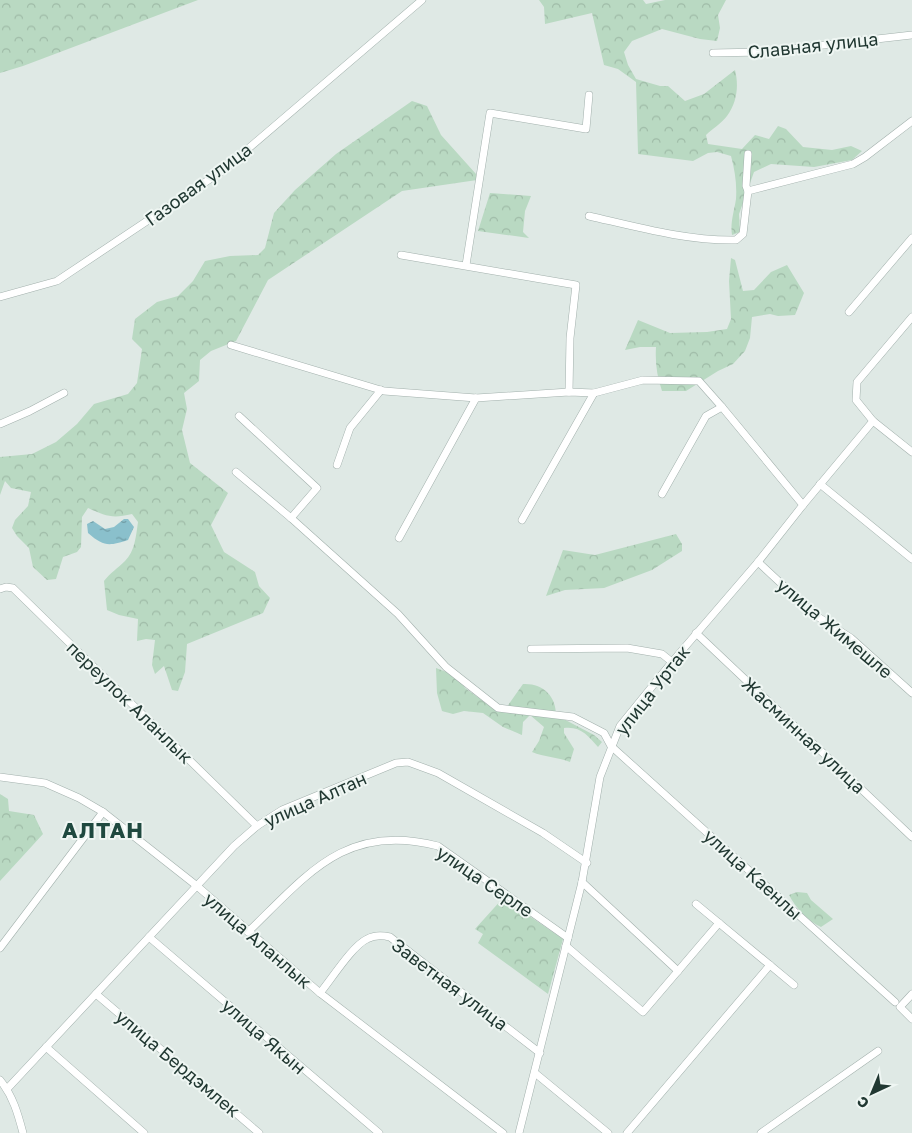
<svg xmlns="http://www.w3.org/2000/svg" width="912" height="1133" font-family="'Golos Text',sans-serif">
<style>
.forest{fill:url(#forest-crowns)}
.water{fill:url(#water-ripples)}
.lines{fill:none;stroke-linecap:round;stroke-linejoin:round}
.minor-casing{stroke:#a2b0ac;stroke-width:8}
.minor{stroke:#fff;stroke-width:7}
.labels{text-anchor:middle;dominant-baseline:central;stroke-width:4;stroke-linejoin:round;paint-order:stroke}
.street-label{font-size:18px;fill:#213832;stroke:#eff6f3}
.district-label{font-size:22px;font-weight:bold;letter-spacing:1px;fill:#1f493f;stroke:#eff6f3}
</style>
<defs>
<pattern id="forest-crowns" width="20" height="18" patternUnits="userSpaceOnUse" patternTransform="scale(1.25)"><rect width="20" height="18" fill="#b9d9c2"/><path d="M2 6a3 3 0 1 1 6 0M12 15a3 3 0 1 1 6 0" fill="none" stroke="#9fbba7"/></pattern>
<pattern id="water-ripples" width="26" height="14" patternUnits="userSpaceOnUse" patternTransform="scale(1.25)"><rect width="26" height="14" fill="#8ac0cc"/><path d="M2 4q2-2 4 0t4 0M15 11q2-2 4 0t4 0" fill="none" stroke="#709da6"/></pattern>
</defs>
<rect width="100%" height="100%" fill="#dfe9e5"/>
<g class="forest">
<polygon points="0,0 198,0 23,66 0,73"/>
<path d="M 539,0 L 643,0 L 646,4 L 665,0 L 726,0 L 718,15 L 720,28 L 717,41 L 700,39 L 662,29 L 632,41 L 624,52 L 628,65 L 636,79 L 660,86 L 668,86 L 685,101 L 704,94 L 735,70 C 739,86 737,102 727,116 C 722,123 712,129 706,135 L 708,144 L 742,149 L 755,135 L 769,139 L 778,126 L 786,129 L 803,147 L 832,150 L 851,146 L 862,151 L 852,160 L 814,167 L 771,164 L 754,172 L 739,214 L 740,232 L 732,235 C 730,223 734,212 736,199 C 737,184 735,171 731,156 L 717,152 L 708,153 L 693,161 L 638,154 L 636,82 L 618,69 L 604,65 L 592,13 L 545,24 L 544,7 Z"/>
<path d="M 412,101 L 427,106 L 441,135 L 476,174 L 477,180 L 402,191 L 268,280 L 236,341 L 211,351 L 200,360 L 199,381 L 184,393 L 187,409 L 182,430 L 190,463 L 228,493 L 211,525 L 224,552 L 255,572 L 259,586 L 270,598 L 263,613 L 187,644 L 185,672 L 178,691 L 172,690 L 164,666 L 155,674 L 152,665 L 155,640 L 146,639 L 137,641 L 138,619 L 119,615 L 107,610 L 104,581 C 110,573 118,568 125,561 C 135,551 136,536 138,522 L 132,514 C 112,519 106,516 88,508 L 82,517 L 81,547 L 77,552 L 63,557 L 56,579 L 47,580 L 33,567 L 29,548 L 17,536 L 12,528 L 15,520 L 28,506 L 31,492 L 11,488 L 5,481 L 0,495 L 0,457 L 32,454 L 56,442 L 77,424 L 94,404 L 128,394 L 137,383 L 142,349 L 132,339 L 135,319 L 157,302 L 178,296 L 193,281 L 205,261 L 230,256 L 258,255 L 265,248 L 274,213 L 295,190 L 336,154 Z"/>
<polygon points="490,193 531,196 525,211 523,232 529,238 478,231"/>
<path d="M 731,258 L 735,260 L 743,291 L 754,290 L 771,272 L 787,265 L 804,293 L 795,315 L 778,316 L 770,314 L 752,317 L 750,338 L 745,351 L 733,364 L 718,371 L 686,391 L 662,391 C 657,376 655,363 656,347 L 640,347 L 625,350 L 638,320 L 670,333 L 707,332 L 727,329 L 731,319 L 729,281 Z"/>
<polygon points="676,534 682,544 682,551 652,570 604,588 565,590 546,596 563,550 595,555"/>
<path d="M 436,668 L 457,676 L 465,688 L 494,709 L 504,711 L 523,684 C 543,683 556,696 556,715 L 594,735 L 602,742 L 598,747 C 588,736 581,726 564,728 L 564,733 L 574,749 L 570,762 C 557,757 544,757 532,752 L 539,741 L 544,727 L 530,715 L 523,722 L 522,735 L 503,727 L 483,713 L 464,711 L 453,714 L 442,711 L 437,693 Z"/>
<polygon points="0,794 8,799 9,811 34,815 43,834 0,881"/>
<path d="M 797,892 L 807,893 L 811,900 L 833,919 L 821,927 C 808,921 795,907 789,895 Z"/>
<polygon points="503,898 563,939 548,994 478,943 483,934 475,929"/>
</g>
<path class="water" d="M 124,519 L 128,519 L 134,527 L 128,540 C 109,546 104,547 88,533 L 87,524 L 93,521 L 105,529 L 114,527 Z"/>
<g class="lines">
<g class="minor-casing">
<g id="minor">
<polyline points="713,53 762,52 912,35"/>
<polyline points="748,154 746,186 748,191"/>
<path d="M 589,216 C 637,227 687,241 736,240 L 743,234 L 748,191 L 853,164 L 865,157 L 912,121"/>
<polyline points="401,255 576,285 570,338 569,392"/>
<polyline points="466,265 490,113 586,129 589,95"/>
<polyline points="0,297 57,281 222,171 422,0"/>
<polyline points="849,312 912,238"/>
<polyline points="912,317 857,382 856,400 873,421 912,452"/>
<polyline points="231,345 384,391 476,398 569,392 594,393"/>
<polyline points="239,416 317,488 291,518"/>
<polyline points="0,424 30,411 64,393"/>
<polyline points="337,465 350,428 381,390"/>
<polyline points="236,472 291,518 398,614 446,667 498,708 573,717 604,733 611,746 895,1002"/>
<polyline points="820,484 912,559"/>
<polyline points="662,494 706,416 722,407 803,505"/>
<polyline points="522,520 594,393 643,380 699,381 722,407"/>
<polyline points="399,538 476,398"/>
<polyline points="758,562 815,615 851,638 912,693"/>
<polyline points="0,589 6,587 13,588 257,826"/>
<polyline points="696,633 912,837"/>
<polyline points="531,649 627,648 662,654 672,662"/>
<polyline points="0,777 45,783 79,798 103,812 197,886 320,993 503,1133"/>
<polyline points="582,882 678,971"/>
<polyline points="696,904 794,985"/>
<path d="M 248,932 C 308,874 346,822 438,846 L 568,938"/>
<polyline points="149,937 379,1133"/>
<polyline points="566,946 643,1012 719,923"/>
<polyline points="0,948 103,812"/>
<path d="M 320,993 C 331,980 352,946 367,939 C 374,935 382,935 390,937 L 540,1053"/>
<polyline points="96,994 259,1133"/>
<polyline points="912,994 900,1007 912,1019"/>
<polyline points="46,1047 144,1133"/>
<polyline points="535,1073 608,1133"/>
<path d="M 0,1080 C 13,1096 18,1114 23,1133"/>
<polyline points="7,1089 234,846 257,826 282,810 396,763 408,762 438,773 543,833 587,863"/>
<polyline points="519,1133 582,882 600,777 620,726 672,662 758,562 803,505 873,421"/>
<polyline points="627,1133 770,965"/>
<polyline points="761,1133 878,1051"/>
</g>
</g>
<use href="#minor" class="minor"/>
</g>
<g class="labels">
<g class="street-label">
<text transform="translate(813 45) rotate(-6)">Славная улица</text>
<text transform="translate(198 184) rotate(-36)">Газовая улица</text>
<text transform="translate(835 628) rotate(40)">улица Жимешле</text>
<text transform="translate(652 690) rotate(-52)">улица Уртак</text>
<text transform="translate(130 702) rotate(44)">переулок Аланлык</text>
<text transform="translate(804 735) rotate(43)">Жасминная улица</text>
<text transform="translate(315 799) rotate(-24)">улица Алтан</text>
<text transform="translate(753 874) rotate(42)">улица Каенлы</text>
<text transform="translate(485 881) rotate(34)">улица Серле</text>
<text transform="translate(258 940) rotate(41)">улица Аланлык</text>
<text transform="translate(450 984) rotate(37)">Заветная улица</text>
<text transform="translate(264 1036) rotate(41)">улица Якын</text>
<text transform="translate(178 1063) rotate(40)">улица Бердэмлек</text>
</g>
<g class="district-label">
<text x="103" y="829">АЛТАН</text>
</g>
</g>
<g transform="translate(872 1093) rotate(224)" stroke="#eff6f3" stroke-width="4" paint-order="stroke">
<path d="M0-4L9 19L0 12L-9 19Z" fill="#213832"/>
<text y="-8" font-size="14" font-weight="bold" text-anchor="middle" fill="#213832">С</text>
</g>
</svg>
